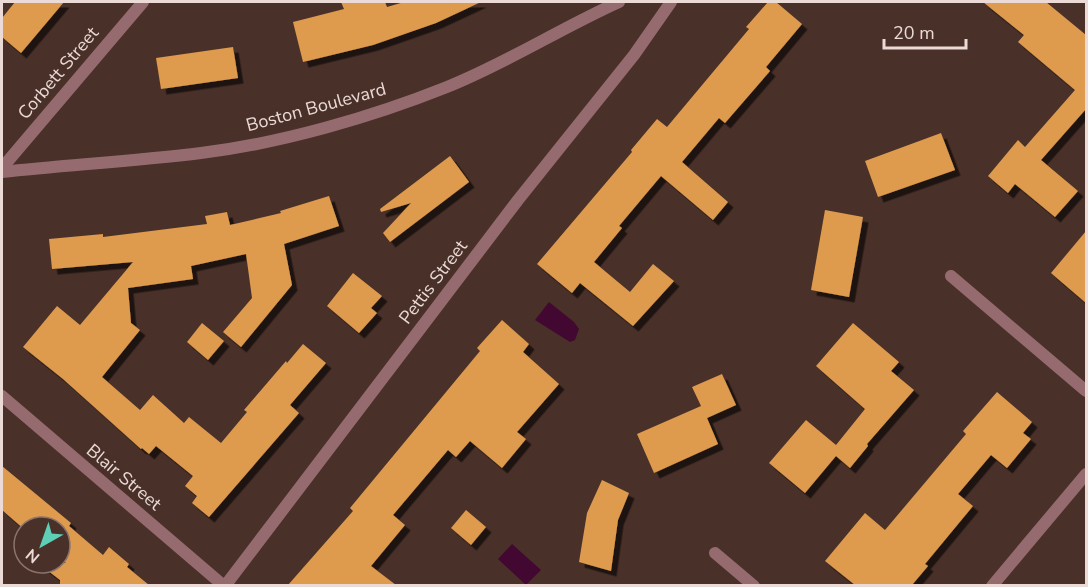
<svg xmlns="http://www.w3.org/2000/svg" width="1088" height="587" font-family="'Nunito Sans',sans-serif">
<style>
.water{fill:#420831}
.building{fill:#de9a4e;filter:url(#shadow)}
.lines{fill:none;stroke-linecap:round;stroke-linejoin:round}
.street{stroke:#966b70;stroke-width:12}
.labels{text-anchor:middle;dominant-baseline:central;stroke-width:6;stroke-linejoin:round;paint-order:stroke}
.street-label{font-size:18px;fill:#ebdad5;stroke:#493028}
</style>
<defs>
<filter id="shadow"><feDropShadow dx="5.5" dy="5.5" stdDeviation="0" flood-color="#0009"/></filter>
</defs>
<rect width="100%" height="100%" fill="#493028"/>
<g class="water">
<polygon points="549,302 574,322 579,329 575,340 570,342 535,320"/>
<polygon points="512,544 541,570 526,585 498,559"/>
</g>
<g class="building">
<polygon points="15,2 64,2 21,53 2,37 2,18"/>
<polygon points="341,2 385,2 387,7 404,2 481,2 436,23 373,45 303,62 293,22 344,9"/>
<polygon points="768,2 776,2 802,24 766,67 770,71 725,123 719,118 682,162 728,202 713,220 661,176 619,226 622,228 594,262 630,292 653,264 674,281 633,326 580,283 572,293 537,264 632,152 631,150 657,119 667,127 749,29 746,27"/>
<polygon points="983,2 1046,2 1086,35 1086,109 1041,160 1078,191 1055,217 1015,184 1008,193 988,176 1018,140 1025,147 1075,90 1018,42 1024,35"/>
<polygon points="233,47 238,78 161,89 156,58"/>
<polygon points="941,133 955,170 878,197 865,161"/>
<polygon points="450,156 469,182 390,242 383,233 411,203 381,212 380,209"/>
<polygon points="329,196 339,226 284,244 292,285 241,347 223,332 252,298 246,254 191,266 193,279 128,288 131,323 140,330 102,377 140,410 153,395 184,423 189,417 221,443 247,412 244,410 286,361 287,363 303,344 326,363 290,405 299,413 209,517 192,503 197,496 185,486 193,476 156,446 149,454 142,448 141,449 63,379 23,347 57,306 80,325 133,262 52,269 49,239 103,234 103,237 207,224 205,216 227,212 230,225 281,213 280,211"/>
<polygon points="825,210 863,217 849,297 811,290"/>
<polygon points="1086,231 1086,303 1051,273"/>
<polygon points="353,273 382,296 371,308 377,313 359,333 327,306"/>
<polygon points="502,320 529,344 523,352 559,384 517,432 526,439 502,468 470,441 456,457 448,450 393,515 405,525 371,566 396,585 288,585 353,511 350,508 480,351 477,348"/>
<polygon points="202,323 224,341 208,360 187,342"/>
<polygon points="853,323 899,362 891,371 914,390 867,444 868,446 850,468 836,456 805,493 769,463 806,420 836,445 865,409 816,366"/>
<polygon points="722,374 736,405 707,418 718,444 654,473 637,434 701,406 692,387"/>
<polygon points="997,392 1032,422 1023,433 1031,439 1007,468 991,455 958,494 973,506 925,564 928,566 912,585 855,585 825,561 865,513 885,530 966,434 963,431"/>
<polygon points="2,466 71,523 69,526 103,555 109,547 129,564 127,567 149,585 60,585 60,580 38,563 66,563 60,558 60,527 24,527 24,529 2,510"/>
<polygon points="602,480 629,493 618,520 611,571 579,562 587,513"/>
<polygon points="466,510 486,527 471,545 451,528"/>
</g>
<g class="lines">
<g class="street">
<polyline points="2,168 143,2"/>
<path d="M 2,172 C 68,165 135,161 201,153 C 282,143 372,117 447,87 C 507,63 561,28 619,2"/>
<polyline points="951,276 1086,391"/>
<polyline points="2,396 224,586"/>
<polyline points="715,553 754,586"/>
<polyline points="225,586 518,200 634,55 671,2"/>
<polyline points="992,586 1086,474"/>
</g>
</g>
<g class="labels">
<g class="street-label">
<text transform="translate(58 73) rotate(-50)">Corbett Street</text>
<text transform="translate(316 107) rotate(-15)">Boston Boulevard</text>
<text transform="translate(433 282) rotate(-53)">Pettis Street</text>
<text transform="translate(124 477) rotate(40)">Blair Street</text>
</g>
</g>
<rect width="1088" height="587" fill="none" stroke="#ebdad5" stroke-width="6"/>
<g transform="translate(42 545) rotate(220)"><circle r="28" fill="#493028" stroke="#8a746d" stroke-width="1.5"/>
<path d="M0-4.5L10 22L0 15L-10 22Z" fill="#5eceb7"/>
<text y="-9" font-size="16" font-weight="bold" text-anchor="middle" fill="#ebdad5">N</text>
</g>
<path d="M884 39v9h82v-9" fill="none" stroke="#ebdad5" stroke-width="3"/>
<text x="893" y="39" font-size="18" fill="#ebdad5" stroke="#493028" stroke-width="4.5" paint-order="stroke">20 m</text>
</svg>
